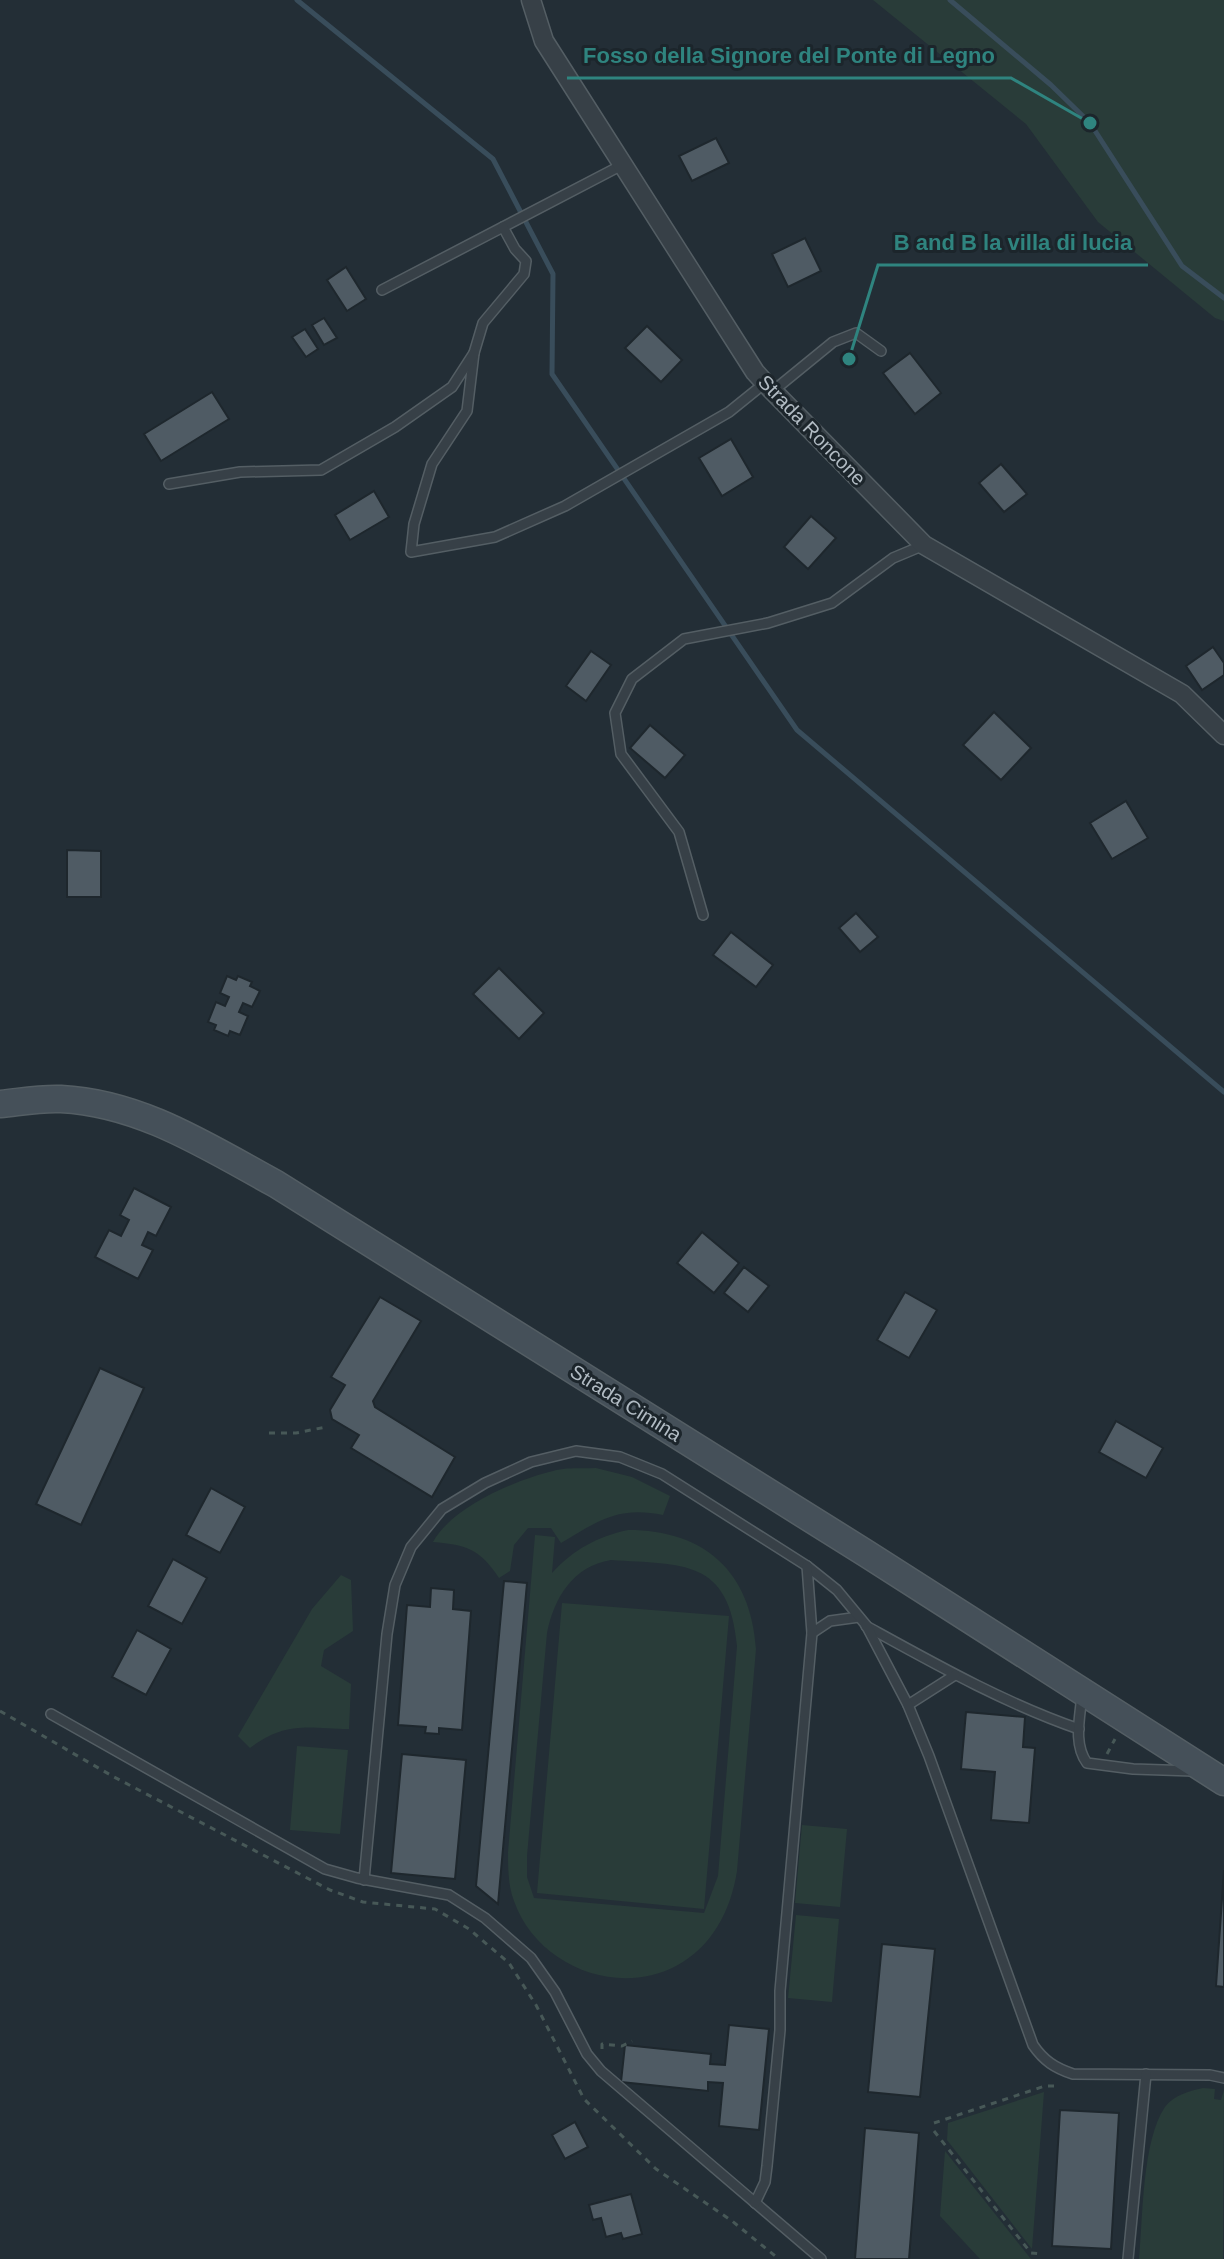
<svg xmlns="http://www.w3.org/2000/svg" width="1224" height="2259" font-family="Helvetica,sans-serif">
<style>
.green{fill:#293c39;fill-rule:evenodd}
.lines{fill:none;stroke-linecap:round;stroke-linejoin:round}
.stream{stroke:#394d5b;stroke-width:5}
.building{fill:#4f5b64;stroke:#1e272d;stroke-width:2}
.lane-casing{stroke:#545e64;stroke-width:12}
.street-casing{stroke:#545e64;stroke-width:21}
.secondary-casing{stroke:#545e64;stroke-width:29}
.path{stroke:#475857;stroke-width:3;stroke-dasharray:6 6;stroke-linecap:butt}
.lane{stroke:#374047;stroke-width:9}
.street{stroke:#374047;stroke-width:18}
.secondary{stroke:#455059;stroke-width:26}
.labels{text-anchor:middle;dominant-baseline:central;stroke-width:6;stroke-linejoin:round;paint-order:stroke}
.street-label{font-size:20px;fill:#b1bbc3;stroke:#1c252b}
.leader{fill:none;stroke:#2f847f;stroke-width:3}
.callout-dot{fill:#2f847f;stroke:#1c252b;stroke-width:3}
.callout-label{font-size:22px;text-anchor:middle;font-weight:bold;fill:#2f847f;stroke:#1c252b;stroke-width:6;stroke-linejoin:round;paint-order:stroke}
</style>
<rect width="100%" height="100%" fill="#232e36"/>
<g class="green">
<polygon points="873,0 1224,0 1224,321 1215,318 1098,222 1026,124"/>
<path d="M 596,1468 L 632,1477 L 670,1496 L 663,1515 C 618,1506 598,1521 561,1543 L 551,1528 L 528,1528 L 514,1545 L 510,1571 L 499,1578 C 480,1549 467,1545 433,1542 C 452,1507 515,1480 553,1471 C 566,1467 582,1469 596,1468 Z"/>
<path d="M 628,1530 C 705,1530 751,1572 756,1649 L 737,1871 C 731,1910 712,1947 676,1966 C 615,1998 536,1964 514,1901 C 508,1885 508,1868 508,1852 L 535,1535 L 555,1537 L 552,1573 C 574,1549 597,1537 628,1530 ZM 611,1560 C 683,1565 729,1558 737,1646 L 718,1876 L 704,1913 L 534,1898 L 527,1877 L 527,1856 L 547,1633 C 554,1598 573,1566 611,1560 Z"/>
<path d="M 341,1575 L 351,1580 L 353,1631 L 324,1650 L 321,1666 L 351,1684 L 349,1729 C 306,1728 286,1721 250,1748 L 238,1736 L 312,1609 Z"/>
<polygon points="562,1603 729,1616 704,1909 537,1893"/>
<polygon points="297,1746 348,1750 340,1834 290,1830"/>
<polygon points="802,1825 847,1829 840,1907 795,1903"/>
<polygon points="796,1915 839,1919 832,2002 788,1998"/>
<path d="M 1203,2088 L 1215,2089 L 1214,2099 L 1221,2100 L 1224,2090 L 1223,2259 L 1139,2259 C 1143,2217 1142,2141 1165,2107 C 1174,2095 1189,2091 1203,2088 Z"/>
<polygon points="1044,2092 1032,2249 947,2140 948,2123"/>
<polygon points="945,2151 1031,2259 980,2259 940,2216"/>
</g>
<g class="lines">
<g class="stream">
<polyline points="297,0 493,159 553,274 552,374 797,730 1224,1092"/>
<polyline points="950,0 1051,85 1090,123 1182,266 1224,298"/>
</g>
</g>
<g class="building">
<polygon points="716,138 729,163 692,181 679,156"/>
<polygon points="805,238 821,271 788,287 772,254"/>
<polygon points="346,267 366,299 347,311 327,280"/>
<polygon points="324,318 337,338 324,345 312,325"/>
<polygon points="647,326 682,360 661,382 625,348"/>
<polygon points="305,329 318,349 306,357 292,337"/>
<polygon points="910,353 941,393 915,414 883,373"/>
<polygon points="212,392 229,419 161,461 144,434"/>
<polygon points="731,439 753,477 722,496 699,458"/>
<polygon points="1001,464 1027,494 1004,512 979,483"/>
<polygon points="374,491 389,517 350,540 335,515"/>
<polygon points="811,516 836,538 808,569 784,547"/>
<polygon points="1213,647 1224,663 1224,675 1202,690 1186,666"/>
<polygon points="591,651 611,665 586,701 566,686"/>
<polygon points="994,712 1031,748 1001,780 963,745"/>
<polygon points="650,725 685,755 665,778 630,748"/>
<polygon points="1126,801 1148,838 1112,859 1090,823"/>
<polygon points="67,850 101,851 101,897 67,897"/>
<polygon points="856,913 878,937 860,952 839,928"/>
<polygon points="731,932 773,965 756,987 713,955"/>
<polygon points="499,968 544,1013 519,1039 473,994"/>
<polygon points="227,976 236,980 238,976 252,982 250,986 260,991 252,1007 243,1003 239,1012 248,1016 240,1035 230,1031 228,1036 214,1030 216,1025 208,1022 216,1002 225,1006 229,997 220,993"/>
<polygon points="134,1188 171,1207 156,1236 148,1232 142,1245 153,1250 138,1279 95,1257 109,1230 121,1236 129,1220 120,1215"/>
<polygon points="702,1232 739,1263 714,1293 677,1263"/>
<polygon points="744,1267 769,1286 748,1312 724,1293"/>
<polygon points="905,1292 937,1310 909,1358 877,1340"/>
<polygon points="380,1297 421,1321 373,1401 375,1407 455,1457 432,1497 351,1448 359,1435 332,1419 330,1410 345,1385 331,1377"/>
<polygon points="100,1368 144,1388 81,1525 36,1504"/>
<polygon points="1116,1421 1163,1448 1146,1478 1099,1452"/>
<polygon points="211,1488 245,1507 220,1553 186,1535"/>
<polygon points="173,1559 207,1578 182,1624 148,1606"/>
<polygon points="504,1581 527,1583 498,1904 476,1886"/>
<polygon points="431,1588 454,1590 453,1609 471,1611 462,1730 439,1728 439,1734 425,1733 426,1727 398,1725 407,1605 430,1607"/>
<polygon points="137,1630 171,1649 146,1695 112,1677"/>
<polygon points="966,1712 1025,1717 1023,1747 1035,1748 1029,1823 991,1820 995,1772 961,1769"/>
<polygon points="402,1754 466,1760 455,1879 391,1873"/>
<polygon points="1224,1870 1224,1987 1216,1986"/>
<polygon points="882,1944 935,1949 920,2097 868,2092"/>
<polygon points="729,2025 769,2029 759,2130 719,2126 723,2083 708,2082 708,2091 621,2082 625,2045 711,2054 710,2064 725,2065"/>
<polygon points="1060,2110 1119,2113 1111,2249 1052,2246"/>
<polygon points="575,2122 588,2147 565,2159 552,2135"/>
<polygon points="865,2128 919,2133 909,2259 855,2259"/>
<polygon points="631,2194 642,2234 623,2239 621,2233 606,2237 601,2218 593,2220 589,2205"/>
</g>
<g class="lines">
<g class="lane-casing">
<g id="lane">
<polyline points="382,290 622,165"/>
<polyline points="474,353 467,411 432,464 414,524 411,552 495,537 565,506 729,412 765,383"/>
<polyline points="773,391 833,342 856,333 881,351"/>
<polyline points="169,484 240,472 321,470 395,427 452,387 474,353 483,323 524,274 526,261 515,249 503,227"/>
<polyline points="703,915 679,832 621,754 615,713 632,679 684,639 768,623 832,603 893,558 924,545"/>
<path d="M 866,1626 C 935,1664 1004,1703 1079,1729"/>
<polyline points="812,1633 830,1621 859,1617"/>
<path d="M 1082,1695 C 1080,1717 1073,1744 1087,1763 L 1133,1769 L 1193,1771"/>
<polyline points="908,1705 955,1675"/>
<polyline points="51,1714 325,1869 357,1878 449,1895 485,1918 531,1958 555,1992 587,2054 601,2071 821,2259"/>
<path d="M 364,1880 L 387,1634 L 395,1585 L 411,1547 L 442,1509 L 485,1483 L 531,1462 L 576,1451 L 620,1457 L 662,1474 L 807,1566 L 837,1590 L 866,1625 L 908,1705 L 929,1756 L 1033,2045 C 1044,2061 1055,2068 1073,2074 L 1210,2075 L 1224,2078"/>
<polyline points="755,2203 765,2182 767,2166 780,2030 780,1991 812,1633 807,1566"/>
<polyline points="1128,2259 1146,2074"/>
</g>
</g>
<g class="street-casing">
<polyline id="street" points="531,0 544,41 755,372 765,383 924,545 1182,694 1224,735"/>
</g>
<g class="secondary-casing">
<path id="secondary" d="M 0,1104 C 20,1102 41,1098 61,1099 C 141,1103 208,1147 276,1184 L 867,1554 L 1224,1782"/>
</g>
<g class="path">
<polyline points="269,1433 296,1433 326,1427"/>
<polyline points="0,1711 114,1777 330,1890 363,1902 435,1909 469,1929 509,1963 536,2005 584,2099 656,2169 732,2221 779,2259"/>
<polyline points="1107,1754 1115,1739"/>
<polyline points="602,2049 602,2044 622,2046 632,2041"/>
<polyline points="934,2123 1045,2086 1055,2086"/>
<polyline points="934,2131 1031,2253 1042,2254"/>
</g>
<use href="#lane" class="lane"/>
<use href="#street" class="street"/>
<use href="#secondary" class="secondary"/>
</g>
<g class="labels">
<g class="street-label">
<text transform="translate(812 430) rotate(46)">Strada Roncone</text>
<text transform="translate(626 1403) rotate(32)">Strada Cimina</text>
</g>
</g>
<path class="leader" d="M1090 123L1011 78H567M849 359L878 265H1148"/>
<g class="callout-dot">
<circle cx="1090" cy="123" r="8"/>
<circle cx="849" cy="359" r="8"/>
</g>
<g class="callout-label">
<text x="789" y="63">Fosso della Signore del Ponte di Legno</text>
<text x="1013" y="250">B and B la villa di lucia</text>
</g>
</svg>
